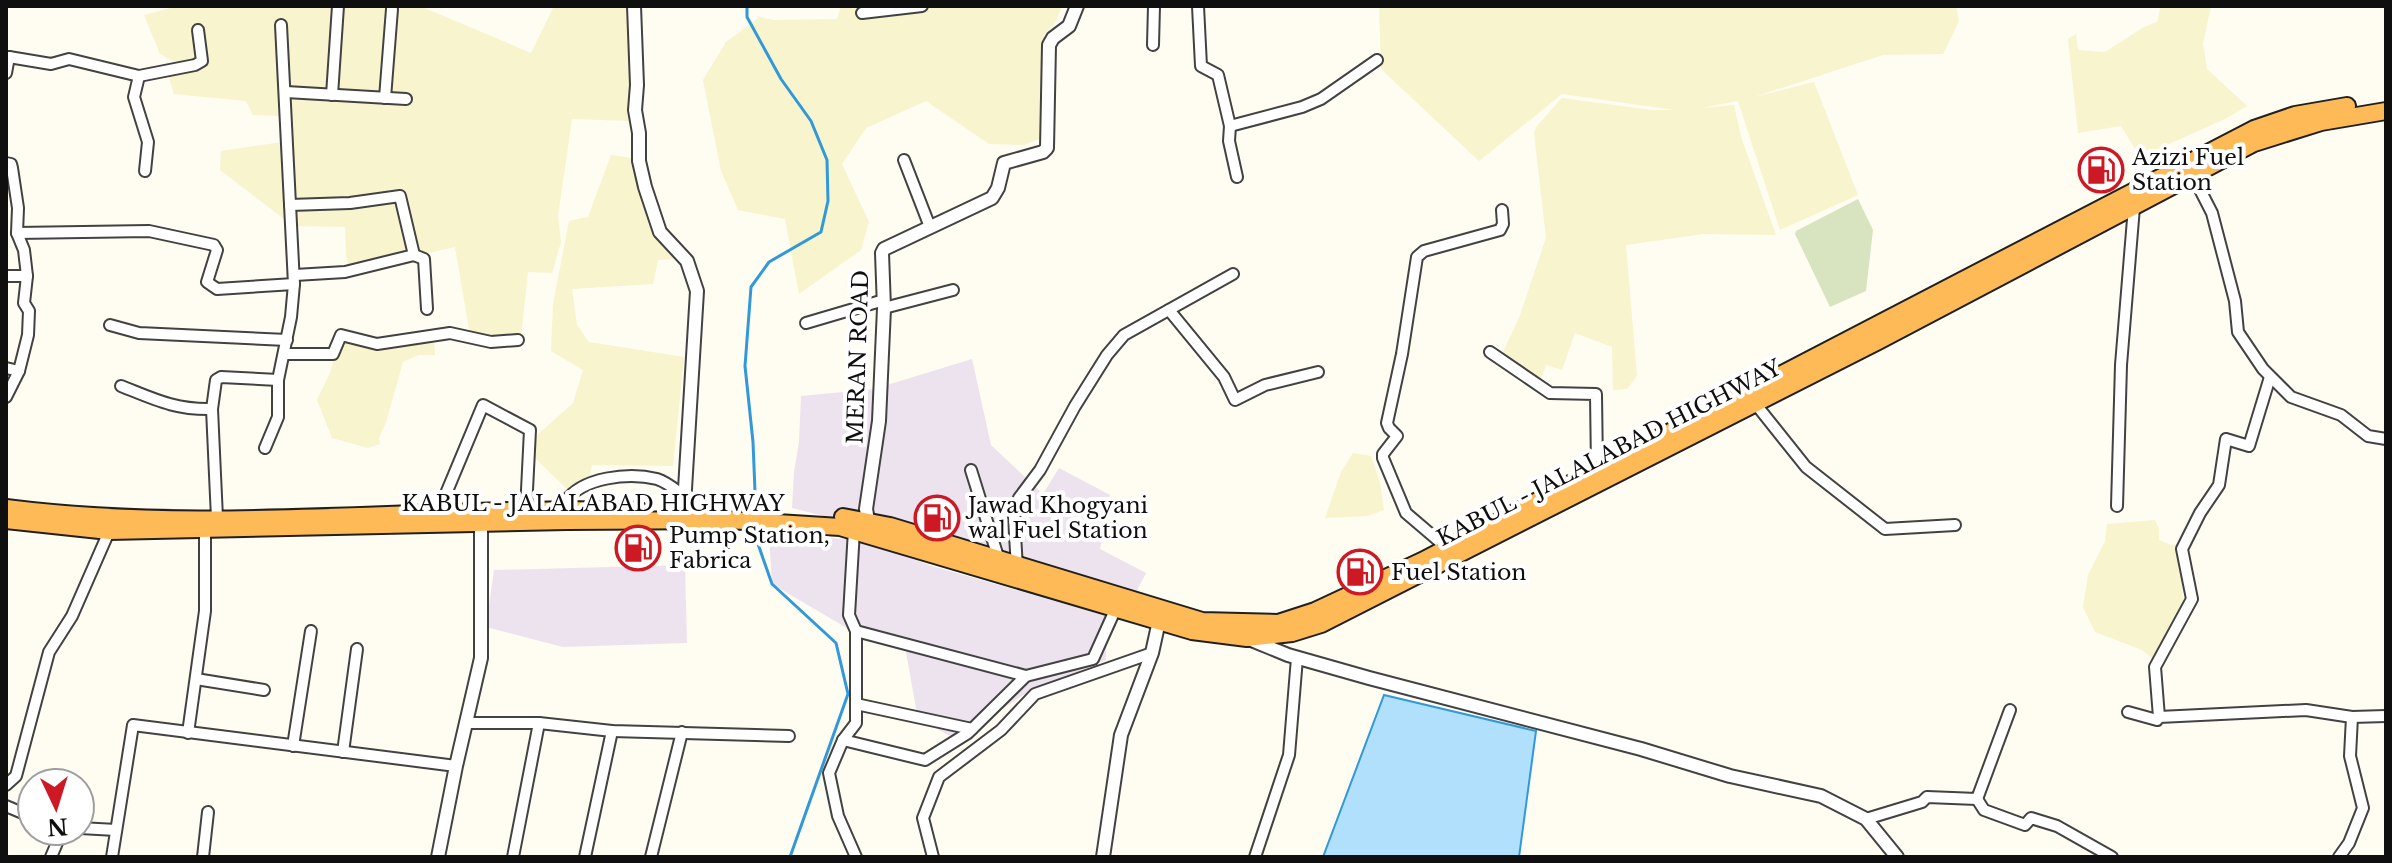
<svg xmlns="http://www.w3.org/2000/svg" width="2392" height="863" font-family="'Libre Baskerville',serif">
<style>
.industrial{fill:#ede3ee}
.farmland{fill:#f8f4ce}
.cemetery{fill:#d8e4bf}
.water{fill:#b1e0fc;stroke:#3198d9;stroke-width:2}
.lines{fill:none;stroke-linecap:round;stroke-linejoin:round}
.stream{stroke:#3198d9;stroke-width:3}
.minor-casing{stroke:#424242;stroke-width:14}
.tertiary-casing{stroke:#424242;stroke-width:16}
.trunk-casing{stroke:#202020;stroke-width:20}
.minor{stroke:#fff;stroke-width:10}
.tertiary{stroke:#fff;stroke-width:12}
.trunk{stroke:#ffba58;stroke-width:16}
.labels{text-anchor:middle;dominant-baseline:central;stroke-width:8;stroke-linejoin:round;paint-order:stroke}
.poi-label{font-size:22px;fill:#0f0f0f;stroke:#fff;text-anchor:start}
.street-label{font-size:22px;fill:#0f0f0f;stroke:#fff}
</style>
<rect width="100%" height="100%" fill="#fffcf1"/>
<g class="industrial">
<polygon points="972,359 991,445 1043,494 1059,468 1110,495 1100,549 1146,573 1135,594 792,508 794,472 799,442 801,396 874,389"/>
<polygon points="769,534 861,540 932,566 1107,616 1106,660 1025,694 956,739 918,719 905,647 857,634 772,584"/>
<polygon points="685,565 687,643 563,647 486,627 494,570"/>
</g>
<g class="farmland">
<polygon points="178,6 420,6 531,53 554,6 628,6 631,20 631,121 572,119 558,216 561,242 552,273 528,272 521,337 470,335 455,247 350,271 346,255 345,227 293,226 220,170 221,151 282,142 281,116 253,115 246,101 174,94 169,78 173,61 160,54 144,15"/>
<polygon points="841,6 1062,6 1055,23 1044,35 1044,137 1024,145 989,144 926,101 866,128 842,164 869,222 861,250 799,294 785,219 738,210 721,171 703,80 726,42 760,17 774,20 837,19"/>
<polygon points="1379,6 1956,6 1959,21 1943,54 1883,55 1754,97 1814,82 1858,195 1780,230 1738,101 1701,108 1734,105 1741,137 1776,235 1703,234 1626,245 1637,376 1627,389 1613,390 1612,347 1575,333 1562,370 1546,365 1541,379 1501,356 1519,318 1546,238 1534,133 1537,126 1562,98 1651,110 1675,110 1562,94 1479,161 1381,69"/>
<polygon points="2161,6 2211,6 2203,44 2207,69 2247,106 2227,118 2140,157 2121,126 2078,133 2068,39 2076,34 2078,50 2105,52 2144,27 2157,22"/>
<polygon points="611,155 632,158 653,224 674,259 658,260 653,284 572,289 577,325 589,342 684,357 673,466 592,465 589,479 567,489 524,447 573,403 583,370 551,351 553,304 569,221 588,217"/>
<polygon points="340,338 367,341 434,340 435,355 418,355 403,362 386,422 379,438 380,444 368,448 332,438 317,400 330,373"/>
<polygon points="1353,453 1371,456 1380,482 1384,510 1368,516 1325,518 1341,472"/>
<polygon points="2155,520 2159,529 2159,540 2171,545 2180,544 2183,602 2153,659 2142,650 2095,632 2083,607 2088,575 2105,541 2107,524"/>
</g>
<polygon class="cemetery" points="1858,199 1873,230 1866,291 1830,307 1795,234 1796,231"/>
<polygon class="water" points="1384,695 1536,731 1519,857 1323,857"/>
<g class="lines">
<g class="stream">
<polyline points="747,6 747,17 781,79 811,121 827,160 828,201 821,232 769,262 751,287 745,366 753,442 756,516"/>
<polyline points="757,527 758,544 772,584 836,643 848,694 790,857"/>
</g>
<g class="minor-casing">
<g id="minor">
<polyline points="1198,6 1201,66 1218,75 1230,126 1229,141 1237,177"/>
<polyline points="862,13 922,6"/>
<polyline points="1153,45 1154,6"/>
<polyline points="6,57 9,57 6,73"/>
<polyline points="9,57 51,64 69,59 139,76 195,65 202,61 198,30"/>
<polyline points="139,76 134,97 148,142 145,171"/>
<polyline points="286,92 406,99"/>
<polyline points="332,95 338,6"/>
<polyline points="385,98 392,9"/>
<polyline points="1230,126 1302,107 1321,99 1377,60"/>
<polyline points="904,160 930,227"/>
<polyline points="6,163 11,164 12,168 18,208 17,233 24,250 27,276 24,303 29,311 28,335 19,371 6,397"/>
<polyline points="2191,172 2212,213 2235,301 2238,332 2263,369 2291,397 2341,415 2368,436 2386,439"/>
<polyline points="290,205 350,203 400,196 414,255 345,272 295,275"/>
<polyline points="17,233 149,231 214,245 217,250 207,282 217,289 294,284"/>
<polyline points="414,255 424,259 427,309"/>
<polyline points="6,276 27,276"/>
<polyline points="884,308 953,290"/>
<polyline points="1169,310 1224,377 1235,400 1265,385 1318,372"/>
<polyline points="806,323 884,300"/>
<polyline points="110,325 139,333 287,340"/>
<polyline points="1490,352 1550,393 1596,394 1597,469"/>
<polyline points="284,354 333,354 341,335 377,344 450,333 491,342 518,340"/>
<polyline points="6,368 19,371"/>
<path d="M 121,386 C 154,399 175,410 212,409"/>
<polyline points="1754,402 1806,467 1885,529 1955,525"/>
<polyline points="265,448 278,417 278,380 291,317 294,284 281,25"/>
<polyline points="971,470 999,560"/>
<polyline points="445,496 483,405 530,430 526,510"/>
<polyline points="2117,506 2121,365 2134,207"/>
<path d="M 566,516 L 565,502 C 582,477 629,472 657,479 C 667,482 676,490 684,496"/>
<polyline points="217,518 212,409 216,380 221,377 278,380"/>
<polyline points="854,530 849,615 856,631 856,723 843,740 829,773 838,816 856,857"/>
<polyline points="1447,548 1406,513 1383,458 1383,454 1397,436 1389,428 1387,423 1402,354 1417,257 1424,251 1500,230 1503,224 1502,210"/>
<polyline points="1017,568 1014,518 1019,498 1040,470 1075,406 1107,355 1124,335 1233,274"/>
<polyline points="856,631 1026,676"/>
<polyline points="196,679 264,690"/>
<polyline points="856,704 972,729"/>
<polyline points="2128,712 2157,720 2159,717 2306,710 2352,717 2386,716"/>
<polyline points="2159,717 2155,667 2192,599 2182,549 2200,513 2219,485 2226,439 2249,446 2270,377"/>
<polyline points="467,723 539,723 612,731 789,736"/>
<polyline points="188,733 205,611 205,529"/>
<polyline points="843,740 925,760 968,733 1026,676 1093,659 1116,608"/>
<polyline points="293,746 311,631"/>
<polyline points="343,752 357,649"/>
<polyline points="6,785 16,776 49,652 72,616 111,527"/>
<polyline points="1977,799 1984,810 2025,825 2031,818 2057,826 2112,857"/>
<polyline points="6,806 32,817"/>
<polyline points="1866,819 1922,802 1927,797 1977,799 2010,710"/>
<polyline points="80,828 116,830"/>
<polyline points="51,857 62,831"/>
<polyline points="112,857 133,725 456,766"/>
<polyline points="203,857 208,812"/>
<polyline points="513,857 539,723"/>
<polyline points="585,857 612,731"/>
<polyline points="651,857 682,732"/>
<polyline points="933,857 923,818 939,777 1001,730 1035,694 1152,653"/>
<polyline points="1255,857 1289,755 1297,658"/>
<polyline points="2339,857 2349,843 2363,808 2350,756 2352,717"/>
</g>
</g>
<g class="tertiary-casing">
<g id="tertiary">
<polyline points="634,6 637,85 635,110 639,133 639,161 645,187 660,232 687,261 697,291 683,522"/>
<polyline points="869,526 866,509 879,421 884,308 882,253 884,249 992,198 998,188 1004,163 1043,152 1047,148 1049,45 1053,38 1069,26 1077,6"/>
<polyline points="1249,639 1288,655 1369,678 1641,749 1730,776 1821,796 1866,819 1897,857"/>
<polyline points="438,857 456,766 481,658 481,517"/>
<polyline points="1103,857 1121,735 1152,653 1159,621"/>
</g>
</g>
<g class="trunk-casing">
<g id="trunk">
<path d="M 6,508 C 216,535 429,505 640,511"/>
<polyline points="843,517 890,526 1202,621 1278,623 1315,611 1422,561 2254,129 2295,115 2347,106"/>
<polyline points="6,520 109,531 567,521 728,520 840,527 1192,631 1247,638 1292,633 1321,624 1878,341 2254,143 2321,122 2386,111"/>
</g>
</g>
<use href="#minor" class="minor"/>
<use href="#tertiary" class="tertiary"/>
<use href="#trunk" class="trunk"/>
</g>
<defs>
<g id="fuel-ring" transform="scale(2.3)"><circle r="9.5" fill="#fff" stroke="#cd1924" stroke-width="1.5"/><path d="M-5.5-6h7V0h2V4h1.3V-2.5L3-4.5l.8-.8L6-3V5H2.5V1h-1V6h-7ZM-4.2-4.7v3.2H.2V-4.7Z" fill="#cd1924"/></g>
</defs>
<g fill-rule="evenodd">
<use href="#fuel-ring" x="2101" y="170"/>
<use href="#fuel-ring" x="937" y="518"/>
<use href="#fuel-ring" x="638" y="548"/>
<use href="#fuel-ring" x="1360" y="572"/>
</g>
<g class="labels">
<g class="poi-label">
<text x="2132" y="157">Azizi Fuel<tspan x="2132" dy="25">Station</tspan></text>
<text x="968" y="505">Jawad Khogyani<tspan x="968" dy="25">wal Fuel Station</tspan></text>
<text x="669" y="535">Pump Station,<tspan x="669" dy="25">Fabrica</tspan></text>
<text x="1391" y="572">Fuel Station</text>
</g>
<g class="street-label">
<text transform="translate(858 357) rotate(-88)">MERAN ROAD</text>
<text transform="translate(1609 453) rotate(-27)">KABUL - JALALABAD HIGHWAY</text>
<text x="593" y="503">KABUL - JALALABAD HIGHWAY</text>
</g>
</g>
<rect width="2392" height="863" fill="none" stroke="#0f0f0f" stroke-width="16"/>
<g transform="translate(56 807) rotate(176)"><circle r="38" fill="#ffffff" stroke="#9f9f9f" stroke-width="2"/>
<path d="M0-6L14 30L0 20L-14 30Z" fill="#cd1924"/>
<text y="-12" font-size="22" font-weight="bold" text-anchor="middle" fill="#0f0f0f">N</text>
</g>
</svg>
